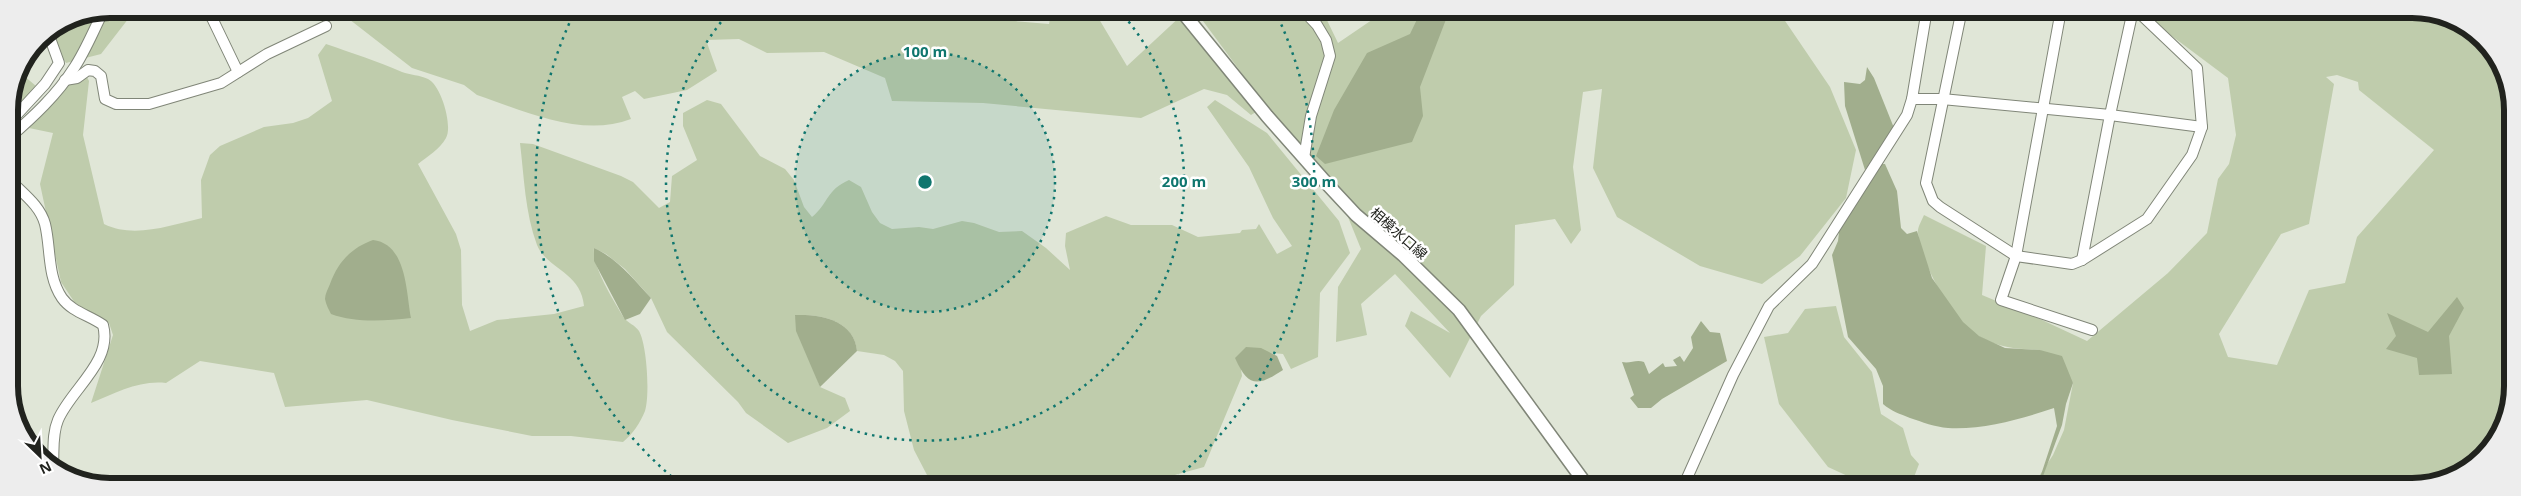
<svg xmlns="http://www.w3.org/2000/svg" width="2521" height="496" font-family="'Open Sans','Noto Sans JP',sans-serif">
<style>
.green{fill:#bfccac;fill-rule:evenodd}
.water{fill:#a1ae8d}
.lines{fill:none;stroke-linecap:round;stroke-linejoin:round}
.minor-casing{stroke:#808678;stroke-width:12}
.major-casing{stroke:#808678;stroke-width:15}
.minor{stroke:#fff;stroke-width:10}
.major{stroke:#fff;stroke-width:12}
.ring{fill:none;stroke:#0f766e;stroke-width:2.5;stroke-dasharray:2.5 5}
.labels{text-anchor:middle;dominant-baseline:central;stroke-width:5;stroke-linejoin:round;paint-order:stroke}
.street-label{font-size:14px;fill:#21231e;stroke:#fff}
.rim{fill:none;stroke:#21231e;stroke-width:6}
.centre{fill:#0f766e;stroke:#fff;stroke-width:2.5}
.ring-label{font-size:15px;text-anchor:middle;font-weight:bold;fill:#0f766e;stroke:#fff;stroke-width:5;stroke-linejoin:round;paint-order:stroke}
</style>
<rect width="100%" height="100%" fill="#e0e6d7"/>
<g class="green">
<polygon points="110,9 193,9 132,14 101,54 66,63 46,33 71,16"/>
<path d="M 336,9 L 876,9 C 889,14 905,22 916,9 L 992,9 L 991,19 L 1049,24 L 1052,9 L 1093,9 L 1127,66 L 1183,14 L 1249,83 L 1200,17 L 1213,9 L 1319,9 L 1324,14 L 1338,43 L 1388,9 L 1777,9 L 1830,87 L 1856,150 L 1846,198 L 1800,256 L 1762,284 L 1700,266 L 1617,217 L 1593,168 L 1602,89 L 1583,92 L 1573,167 L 1581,230 L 1571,244 L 1555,219 L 1515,225 L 1514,285 L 1481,316 L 1450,378 L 1405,326 L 1411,311 L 1450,333 L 1395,274 L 1361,304 L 1367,335 L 1336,342 L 1338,287 L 1361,249 L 1348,217 L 1266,106 L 1251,115 L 1227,95 L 1204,89 L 1141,118 L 983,103 L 892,101 L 885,78 L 824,52 L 767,53 L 739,39 L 706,40 L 717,71 L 687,90 L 644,99 L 635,91 L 622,97 L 631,119 C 581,138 525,111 477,95 L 464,85 L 412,68 Z"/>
<path d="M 2137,10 L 2425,10 L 2482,38 L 2510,90 L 2511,400 L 2499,437 L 2478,462 L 2418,487 L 2032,487 L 2053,455 L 2064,430 L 2073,383 L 2040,350 C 2018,349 2000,348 1980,337 C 1952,320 1922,266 1918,233 C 1917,228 1922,220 1924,215 L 1986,246 L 1982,295 L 2042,320 L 2087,341 L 2168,273 L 2207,233 L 2218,179 L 2229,164 L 2236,135 L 2228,78 ZM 2337,75 L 2358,82 L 2359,90 L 2434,150 L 2357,237 L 2345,283 L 2309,290 L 2277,365 L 2228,357 L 2219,334 L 2281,234 L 2309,224 L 2334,84 L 2326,77 Z"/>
<path d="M 326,44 C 352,53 377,61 402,72 C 410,75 420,75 428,79 C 441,85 453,126 446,138 C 440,149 427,157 418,164 L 456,234 L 461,250 L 462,305 L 470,331 L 497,320 L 554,314 L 584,306 C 581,272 547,269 537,245 C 525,213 524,176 520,143 L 533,144 L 621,176 L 633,182 L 659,208 L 670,202 L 672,176 L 697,160 L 683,126 L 683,113 L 707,100 L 721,104 L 760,156 L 785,169 L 794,180 L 804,207 L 812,217 C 829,203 826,190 849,180 L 861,187 L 872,212 L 880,223 L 892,229 L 919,227 L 933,229 L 962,221 L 974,223 L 999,232 L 1022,231 L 1046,248 L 1070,270 L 1065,246 L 1066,233 L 1106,216 L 1131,225 L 1172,225 L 1198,237 L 1240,233 L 1242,230 L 1256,229 L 1259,224 L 1277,254 L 1292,246 L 1273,218 L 1249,167 L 1207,107 L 1215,100 L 1267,133 L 1339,221 L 1350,253 L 1320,293 L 1318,357 L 1291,369 L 1283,354 L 1251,351 L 1240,362 L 1242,376 L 1204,467 L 1131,487 L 945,487 L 927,475 L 914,450 L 904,411 L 903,371 L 895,361 L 884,355 L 857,351 C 854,320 821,314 795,315 L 820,387 L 845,398 L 850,411 L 827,428 L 788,443 L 746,413 L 738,402 L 667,332 L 651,298 L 625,269 L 606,254 L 594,248 C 592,267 614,301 624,318 C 628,323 635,325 639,331 C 647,345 650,395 645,411 C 640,423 633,434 623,442 L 571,436 L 532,436 L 452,420 L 367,400 L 285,407 L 274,373 L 200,361 L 166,383 C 139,380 116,393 91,403 L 113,335 L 109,323 L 75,303 L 61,282 L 40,184 L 53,133 L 29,128 L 83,69 L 89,81 L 83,135 L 104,224 C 134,239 171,225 202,218 L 201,180 L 210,155 L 220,146 L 264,127 L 293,123 L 308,118 L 332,101 L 318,55 Z"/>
<polygon points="17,70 36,86 9,116 9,109"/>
<polygon points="1836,306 1844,337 1872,372 1881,414 1903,428 1911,455 1919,464 1914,477 1896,485 1852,478 1828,467 1779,404 1764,337 1788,333 1805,309"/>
</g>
<g class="water">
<polygon points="1422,9 1450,9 1420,87 1423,116 1412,142 1325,164 1316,156 1334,110 1367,53 1410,34"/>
<polygon points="1867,67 1874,78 1894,128 1865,170 1845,106 1844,82 1860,84 1865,80"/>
<path d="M 1880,164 L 1885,164 L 1897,191 L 1901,228 L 1907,234 L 1917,231 L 1932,278 L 1963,322 L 1979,336 L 2005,348 L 2040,350 L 2062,356 L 2073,383 L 2066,404 L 2062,425 L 2039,487 L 2037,487 L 2057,426 L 2054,408 C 2021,419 1983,430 1948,428 C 1935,427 1922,422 1910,418 C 1900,414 1891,411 1883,404 L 1883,386 L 1876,369 L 1848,337 L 1832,255 L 1838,241 L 1840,224 Z"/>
<path d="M 373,240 C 407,244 406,292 411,318 C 385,321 355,323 331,314 C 329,310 326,305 325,299 C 325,294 328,289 330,284 C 338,262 351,248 373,240 Z"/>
<path d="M 594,248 C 618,259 633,279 651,298 L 640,314 L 625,320 L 594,261 Z"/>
<polygon points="2457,297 2464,308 2449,336 2452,374 2419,375 2417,358 2386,349 2396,336 2387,313 2428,332"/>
<path d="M 795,315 C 821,314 854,320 857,351 L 820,387 L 796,331 Z"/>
<path d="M 1701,321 L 1710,332 L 1720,333 L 1727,361 L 1662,399 L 1651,408 L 1638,408 L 1630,398 L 1634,395 L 1622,362 C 1630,364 1636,359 1644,362 L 1649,374 L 1663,363 L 1665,367 L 1677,366 L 1673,360 L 1680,356 L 1684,362 L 1693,348 L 1691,337 Z"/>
<path d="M 1246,347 L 1261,348 L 1277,356 L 1283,370 C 1257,387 1248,387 1235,358 Z"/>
</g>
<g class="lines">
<g class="minor-casing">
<g id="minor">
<polyline points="203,9 212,18 238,72"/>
<polyline points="1302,9 1317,25 1326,40 1330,56 1311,116 1304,158"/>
<polyline points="1962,9 1926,183 1933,201 1940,207 2016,256 2072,264 2082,260 2147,219 2192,155 2202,127 2197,68 2136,10"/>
<polyline points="2061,10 2016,256 2001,300 2092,330"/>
<polyline points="65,80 77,78 88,70 95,71 101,76 105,99 116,104 149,104 221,83 267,54 326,26"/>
<polyline points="1912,99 1942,99 2110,115 2202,127"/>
<polyline points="9,123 45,84 59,63 51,41 44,34"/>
<path d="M 9,138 C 33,117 57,95 74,68 C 86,50 94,29 104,10"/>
<path d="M 9,179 C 22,193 40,205 45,224 C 51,248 47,276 62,298 C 72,312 89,315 103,325 C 113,362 71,389 58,420 C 52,434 54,450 53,465"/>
<polyline points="2082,260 2110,115 2133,10"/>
<polyline points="1683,487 1733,375 1769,306 1812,264 1907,115 1912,99 1927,9"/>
</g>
</g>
<g class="major-casing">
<polyline id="major" points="1180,9 1267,116 1328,185 1356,215 1403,255 1459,310 1588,487"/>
</g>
<use href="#minor" class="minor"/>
<use href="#major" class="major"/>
</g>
<circle cx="925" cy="182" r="130" fill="#0f766e" fill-opacity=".12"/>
<g class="ring">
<circle cx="925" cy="182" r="130"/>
<path d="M1119 10A259 259 0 1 1 731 10"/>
<path d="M683 486A389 389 0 0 1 575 11M1275 11A389 389 0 0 1 1167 486"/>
</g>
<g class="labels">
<g class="street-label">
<text transform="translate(1399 233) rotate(41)">相模水口線</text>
</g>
</g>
<path d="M0 0H2521V496H0ZM110 18H2412A92 92 0 0 1 2504 110V386A92 92 0 0 1 2412 478H110A92 92 0 0 1 18 386V110A92 92 0 0 1 110 18Z" fill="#ededed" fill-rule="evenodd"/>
<path class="rim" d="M110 18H2412A92 92 0 0 1 2504 110V386A92 92 0 0 1 2412 478H110A92 92 0 0 1 18 386V110A92 92 0 0 1 110 18Z"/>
<circle cx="925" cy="182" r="8" class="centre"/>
<g class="ring-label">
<text x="925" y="57">100 m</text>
<text x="1184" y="187">200 m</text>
<text x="1314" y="187">300 m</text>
</g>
<g transform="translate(40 456) rotate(155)" stroke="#ffffff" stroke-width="4" paint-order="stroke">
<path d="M0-4L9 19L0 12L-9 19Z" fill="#21231e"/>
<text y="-8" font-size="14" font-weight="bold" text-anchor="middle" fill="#21231e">N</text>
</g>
</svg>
